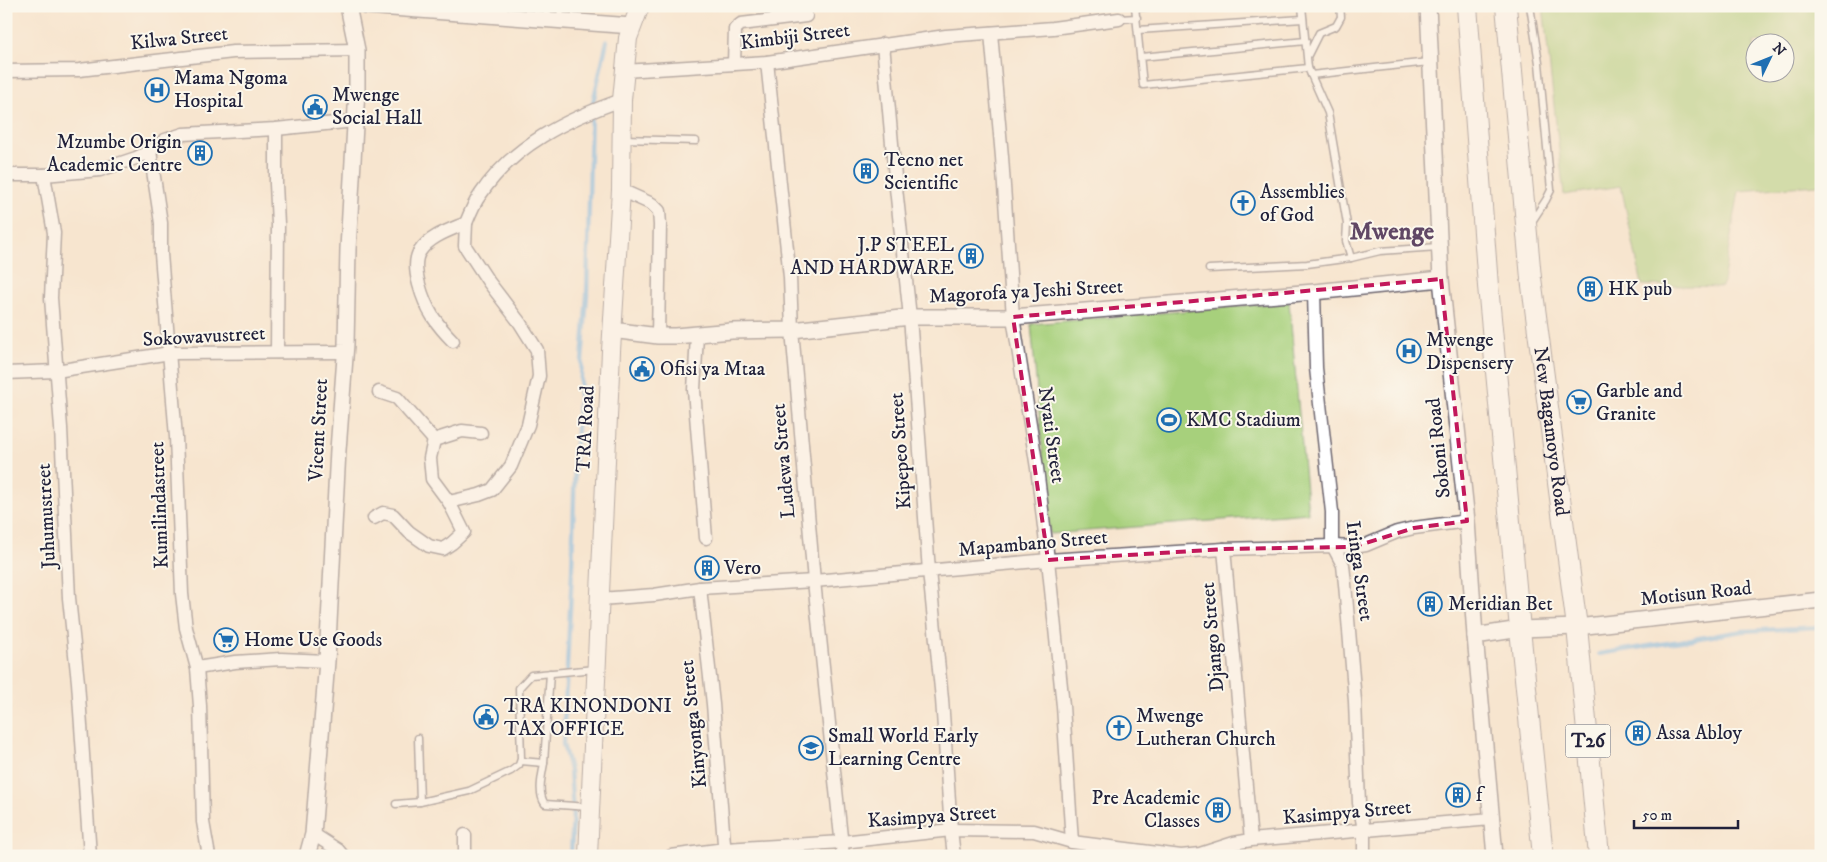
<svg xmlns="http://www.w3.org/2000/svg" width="1827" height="862" font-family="'IM FELL DW Pica',serif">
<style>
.green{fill:#a7d07c;stroke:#64795c;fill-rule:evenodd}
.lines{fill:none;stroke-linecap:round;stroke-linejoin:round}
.stream{stroke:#71b3e6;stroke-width:4.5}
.service-casing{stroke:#6d666f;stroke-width:9}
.minor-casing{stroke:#6d666f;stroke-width:15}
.tertiary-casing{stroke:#6d666f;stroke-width:18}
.secondary-casing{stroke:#6d666f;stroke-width:20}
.trunk-casing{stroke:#6d666f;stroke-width:22}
.service{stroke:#fff;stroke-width:6}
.minor{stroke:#fff;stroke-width:12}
.tertiary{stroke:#fff;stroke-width:15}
.secondary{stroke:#fff;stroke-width:18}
.trunk{stroke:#fff;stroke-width:20}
.marked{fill:none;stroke:#c2185b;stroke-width:4;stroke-dasharray:10 6;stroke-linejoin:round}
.labels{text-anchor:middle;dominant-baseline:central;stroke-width:4;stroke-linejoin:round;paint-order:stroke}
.shield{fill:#fbf7ec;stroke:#636270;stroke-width:1}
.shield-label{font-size:19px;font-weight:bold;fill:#22223b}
.street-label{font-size:20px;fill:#22223b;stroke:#fbf7ec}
.poi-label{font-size:20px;fill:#22223b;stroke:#fbf7ec;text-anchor:start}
.district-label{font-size:25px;font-weight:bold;fill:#604765;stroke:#fbf7ec}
</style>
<rect width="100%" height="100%" fill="#fbf7ec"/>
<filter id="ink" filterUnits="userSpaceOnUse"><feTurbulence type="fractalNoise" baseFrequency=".02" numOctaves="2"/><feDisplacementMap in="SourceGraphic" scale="10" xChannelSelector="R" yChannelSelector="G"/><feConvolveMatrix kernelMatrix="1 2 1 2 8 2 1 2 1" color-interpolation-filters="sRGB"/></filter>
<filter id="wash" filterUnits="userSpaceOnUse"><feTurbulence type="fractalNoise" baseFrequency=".0096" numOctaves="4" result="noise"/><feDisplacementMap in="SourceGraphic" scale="20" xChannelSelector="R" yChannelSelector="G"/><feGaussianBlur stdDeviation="1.12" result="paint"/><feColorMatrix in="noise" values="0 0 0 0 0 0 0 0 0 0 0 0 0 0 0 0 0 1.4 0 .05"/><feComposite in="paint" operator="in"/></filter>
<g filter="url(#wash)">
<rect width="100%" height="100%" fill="#f7e5cf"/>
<g class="green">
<path d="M 1543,6 L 1821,6 L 1821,181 L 1818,185 L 1739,191 L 1722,287 L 1642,285 L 1621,186 L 1564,195 ZM 1754,42 L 1784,42 L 1784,72 L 1754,72 Z"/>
<polygon points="1289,302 1308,513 1050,534 1031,324"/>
</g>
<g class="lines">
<g class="stream">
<polyline points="1599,654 1743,631 1821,627"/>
<polyline points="571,856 573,812 570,770 563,744 572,571 575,456 587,294 591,111 607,41"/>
</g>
</g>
</g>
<g filter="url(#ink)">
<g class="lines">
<g class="service-casing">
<g id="service">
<polyline points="1135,6 1143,85 1308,68"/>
<polyline points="1302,6 1308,68 1328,113 1347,224 1346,241 1351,258 1380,251 1438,247"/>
<polyline points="1530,6 1539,63 1551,190 1546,200 1531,223"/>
<polyline points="1135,8 1155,6"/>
<polyline points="560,19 561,6"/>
<polyline points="1119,19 1137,18"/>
<polyline points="1138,30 1303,19"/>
<polyline points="1308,55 1319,33 1336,26 1341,17 1340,6"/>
<polyline points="1141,57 1306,41"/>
<polyline points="1311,75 1429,62"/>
<polyline points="623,139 696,141"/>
<polyline points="1209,269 1307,264 1351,258"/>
<polyline points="418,738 420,802"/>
<polyline points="521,761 544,763 550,673"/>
<path d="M 544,763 C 542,776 537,793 545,804 L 589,807"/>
<polyline points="396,804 420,802 469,791 511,771 519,765 521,759 519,688 531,675 595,669"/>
</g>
</g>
<g class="minor-casing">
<g id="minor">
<polyline points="991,33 1002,157 1013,317 1037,468 1048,560 1063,706 1072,842"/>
<polyline points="883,44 896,188 910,317 929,571 942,699 951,830 954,856"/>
<polyline points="767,62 790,277 792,330 814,581 843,856"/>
<polyline points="734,64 735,29 741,24 806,16"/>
<polyline points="6,71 79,70 233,52 357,50"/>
<polyline points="624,71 767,62 946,36 1053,28 1119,19"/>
<polyline points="276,129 276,184 278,224 277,352"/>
<polyline points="150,151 161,223 161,254 176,437 182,594 186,628 197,668 200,706 203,822 209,856"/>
<polyline points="6,175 44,175 100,170 136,158 150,151 165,140 183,134 276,129 355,121"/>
<polyline points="44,175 54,233 51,298 61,428 69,598 78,682 90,856"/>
<polyline points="621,190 652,204 659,211 660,225 658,336"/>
<polyline points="1314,292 1316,368 1332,512 1332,540 1333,546 1343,565 1345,584 1355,701 1359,803 1364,830 1364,856"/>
<polyline points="697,335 694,390 706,538"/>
<path d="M 453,341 C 446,334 439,326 433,317 C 424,303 409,266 420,251 C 430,236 450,230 466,223 C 470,213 474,203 480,195 C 513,145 567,119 622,100"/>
<polyline points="6,373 56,371 170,353 344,352"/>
<polyline points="379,392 397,398 434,440 462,431 481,433"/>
<polyline points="449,502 479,495 492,490 511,466 528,425 539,376 537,350 520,323 488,281 465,246 466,223"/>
<polyline points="374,518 383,513 393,515 409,532 429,546 443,549 452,543 464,532 449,502 432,479 430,458 434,440"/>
<polyline points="1224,549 1251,840"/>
<polyline points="700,588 713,704 725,856"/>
<polyline points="600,599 654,595 700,588 814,581 1048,560 1224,549 1333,546 1353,547 1366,545 1397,532 1414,528 1467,521"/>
<polyline points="197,668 235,662 281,659 327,661"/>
<polyline points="313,834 338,850 343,856"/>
<polyline points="465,856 465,835"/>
<polyline points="671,856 725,849 842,842 951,830 1034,831 1072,842 1181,856 1200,854 1234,843 1251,840 1491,819"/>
</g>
</g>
<g class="tertiary-casing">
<g id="tertiary">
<polyline points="365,6 632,26"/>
<polyline points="1428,6 1441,279 1467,521 1475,636 1495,856"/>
<polyline points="612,330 658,336 675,336 732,331 792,330 910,317 1013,317 1314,292 1441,279"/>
<polyline points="1475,636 1520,629 1577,627 1821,600"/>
<polyline points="307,856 313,834 327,661 338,450 346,344 348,249 357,90 357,50 348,6"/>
</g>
</g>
<g class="secondary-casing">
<polyline id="secondary" points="588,856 611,351 621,190 622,100 628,38 640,6"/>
</g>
<g class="trunk-casing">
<g id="trunk">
<polyline points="1467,6 1488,286 1520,629 1543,856"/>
<path id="s1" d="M 1506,6 L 1531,278 L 1577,627 L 1599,856"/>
</g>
</g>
<use href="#service" class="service"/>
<use href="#minor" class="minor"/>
<use href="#tertiary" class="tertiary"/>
<use href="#secondary" class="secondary"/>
<use href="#trunk" class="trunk"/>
</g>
</g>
<path d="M0 0H1827V862H0ZM 1441,279 L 1467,521 L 1414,528 L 1353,547 L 1224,549 L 1048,560 L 1013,317 Z" fill="#f7e5cf" fill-opacity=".55" fill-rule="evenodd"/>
<path class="marked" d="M 1441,279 L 1467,521 L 1414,528 L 1353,547 L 1224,549 L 1048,560 L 1013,317 Z"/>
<defs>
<g id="hospital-ring" transform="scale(1.25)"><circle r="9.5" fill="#fbf7ec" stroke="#1f6fb2" stroke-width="1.5"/><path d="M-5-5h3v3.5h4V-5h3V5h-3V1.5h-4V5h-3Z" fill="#1f6fb2"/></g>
<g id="civic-ring" transform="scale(1.25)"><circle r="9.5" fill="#fbf7ec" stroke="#1f6fb2" stroke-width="1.5"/><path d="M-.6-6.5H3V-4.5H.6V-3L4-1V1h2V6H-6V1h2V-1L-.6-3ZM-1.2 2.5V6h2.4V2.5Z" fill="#1f6fb2"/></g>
<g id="building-ring" transform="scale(1.25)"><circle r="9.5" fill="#fbf7ec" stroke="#1f6fb2" stroke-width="1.5"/><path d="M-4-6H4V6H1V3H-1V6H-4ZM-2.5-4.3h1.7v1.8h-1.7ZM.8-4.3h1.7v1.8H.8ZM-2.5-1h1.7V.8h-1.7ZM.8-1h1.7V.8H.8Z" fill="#1f6fb2"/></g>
<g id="church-ring" transform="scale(1.25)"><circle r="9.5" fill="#fbf7ec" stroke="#1f6fb2" stroke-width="1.5"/><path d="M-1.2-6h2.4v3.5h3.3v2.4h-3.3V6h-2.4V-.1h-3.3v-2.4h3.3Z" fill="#1f6fb2"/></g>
<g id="supermarket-ring" transform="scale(1.25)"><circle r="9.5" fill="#fbf7ec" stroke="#1f6fb2" stroke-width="1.5"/><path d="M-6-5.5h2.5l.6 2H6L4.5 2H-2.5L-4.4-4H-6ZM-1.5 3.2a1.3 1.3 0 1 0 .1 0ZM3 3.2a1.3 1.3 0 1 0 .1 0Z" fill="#1f6fb2"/></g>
<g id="stadium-ring" transform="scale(1.25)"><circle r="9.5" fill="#fbf7ec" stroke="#1f6fb2" stroke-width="1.5"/><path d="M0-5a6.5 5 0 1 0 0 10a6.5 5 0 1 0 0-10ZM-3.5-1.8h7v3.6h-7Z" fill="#1f6fb2"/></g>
<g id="school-ring" transform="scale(1.25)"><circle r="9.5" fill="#fbf7ec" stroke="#1f6fb2" stroke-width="1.5"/><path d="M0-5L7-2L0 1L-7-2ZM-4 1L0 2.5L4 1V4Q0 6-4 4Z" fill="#1f6fb2"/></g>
</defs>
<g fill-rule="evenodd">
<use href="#hospital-ring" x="157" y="90"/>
<use href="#civic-ring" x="315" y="107"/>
<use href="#building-ring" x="200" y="153"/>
<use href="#building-ring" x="866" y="171"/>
<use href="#church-ring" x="1243" y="203"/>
<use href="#building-ring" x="971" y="256"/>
<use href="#building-ring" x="1590" y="289"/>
<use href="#hospital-ring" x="1409" y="351"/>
<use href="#civic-ring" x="642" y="369"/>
<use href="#supermarket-ring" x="1579" y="402"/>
<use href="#stadium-ring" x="1169" y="420"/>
<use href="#building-ring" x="707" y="568"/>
<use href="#building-ring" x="1430" y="604"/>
<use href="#supermarket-ring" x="226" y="640"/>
<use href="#civic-ring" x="486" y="717"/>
<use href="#church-ring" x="1119" y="728"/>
<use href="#building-ring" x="1638" y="733"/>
<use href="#school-ring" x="811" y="748"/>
<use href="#building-ring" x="1458" y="795"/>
<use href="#building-ring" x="1218" y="810"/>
</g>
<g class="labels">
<rect class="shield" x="1565.5" y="724.5" width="45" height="33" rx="4"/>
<g class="shield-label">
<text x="1588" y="741">T26</text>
</g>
<g class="street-label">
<text transform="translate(795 37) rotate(-7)">Kimbiji Street</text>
<text transform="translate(179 39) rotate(-6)">Kilwa Street</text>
<text transform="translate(1026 292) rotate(-3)">Magorofa ya Jeshi Street</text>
<text transform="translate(204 337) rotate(-3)">Sokowavustreet</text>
<text transform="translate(586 429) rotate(-87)">TRA Road</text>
<text transform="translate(319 430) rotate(-87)">Vicent Street</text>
<text stroke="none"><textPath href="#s1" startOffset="428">New Bagamoyo Road</textPath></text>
<text transform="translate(1051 435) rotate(82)">Nyati Street</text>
<text transform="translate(1439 448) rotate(-96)">Sokoni Road</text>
<text transform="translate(901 451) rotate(-94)">Kipepeo Street</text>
<text transform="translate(784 461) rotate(-95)">Ludewa Street</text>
<text transform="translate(160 505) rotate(-92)">Kumilindastreet</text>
<text transform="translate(47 516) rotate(-93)">Juhumustreet</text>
<text transform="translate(1033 544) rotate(-5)">Mapambano Street</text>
<text transform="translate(1359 571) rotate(82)">Iringa Street</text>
<text transform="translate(1696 594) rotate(-6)">Motisun Road</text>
<text transform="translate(1213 637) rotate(-95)">Django Street</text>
<text transform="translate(694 724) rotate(-96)">Kinyonga Street</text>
<text transform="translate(1347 813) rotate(-5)">Kasimpya Street</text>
<text transform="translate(932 817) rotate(-4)">Kasimpya Street</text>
</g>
<g class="poi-label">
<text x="174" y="78">Mama Ngoma<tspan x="174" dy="23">Hospital</tspan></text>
<text x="332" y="95">Mwenge<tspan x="332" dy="23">Social Hall</tspan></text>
<text x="182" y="142" text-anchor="end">Mzumbe Origin<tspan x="182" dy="23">Academic Centre</tspan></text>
<text x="884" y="160">Tecno net<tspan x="884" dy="23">Scientific</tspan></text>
<text x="1260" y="192">Assemblies<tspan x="1260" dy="23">of God</tspan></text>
<text x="954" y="245" text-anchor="end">J.P STEEL<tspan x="954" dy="23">AND HARDWARE</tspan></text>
<text x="1608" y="289">HK pub</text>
<text x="1426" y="340">Mwenge<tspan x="1426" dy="23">Dispensery</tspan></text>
<text x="660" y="369">Ofisi ya Mtaa</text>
<text x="1596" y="391">Garble and<tspan x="1596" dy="23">Granite</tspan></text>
<text x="1186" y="420">KMC Stadium</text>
<text x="724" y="568">Vero</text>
<text x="1448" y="604">Meridian Bet</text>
<text x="244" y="640">Home Use Goods</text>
<text x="504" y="706">TRA KINONDONI<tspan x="504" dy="23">TAX OFFICE</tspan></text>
<text x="1136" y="716">Mwenge<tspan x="1136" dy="23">Lutheran Church</tspan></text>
<text x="1656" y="733">Assa Abloy</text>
<text x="828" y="736">Small World Early<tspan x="828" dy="23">Learning Centre</tspan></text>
<text x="1476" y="795">f</text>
<text x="1200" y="798" text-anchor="end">Pre Academic<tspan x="1200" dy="23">Classes</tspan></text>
</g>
<g class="district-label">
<text x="1392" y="231">Mwenge</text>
</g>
</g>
<rect width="1827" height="862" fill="none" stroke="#fbf7ec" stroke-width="25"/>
<g transform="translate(1770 58) rotate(47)"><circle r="24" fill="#fbf7ec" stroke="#a4a2a5"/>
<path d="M0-4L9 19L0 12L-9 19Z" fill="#1f6fb2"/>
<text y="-8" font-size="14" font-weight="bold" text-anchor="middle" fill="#22223b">N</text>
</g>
<path d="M1634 820v8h104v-8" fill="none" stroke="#22223b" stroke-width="2.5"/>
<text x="1642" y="820" font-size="15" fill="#22223b" stroke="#fbf7ec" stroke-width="4" paint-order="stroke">50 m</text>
</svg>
